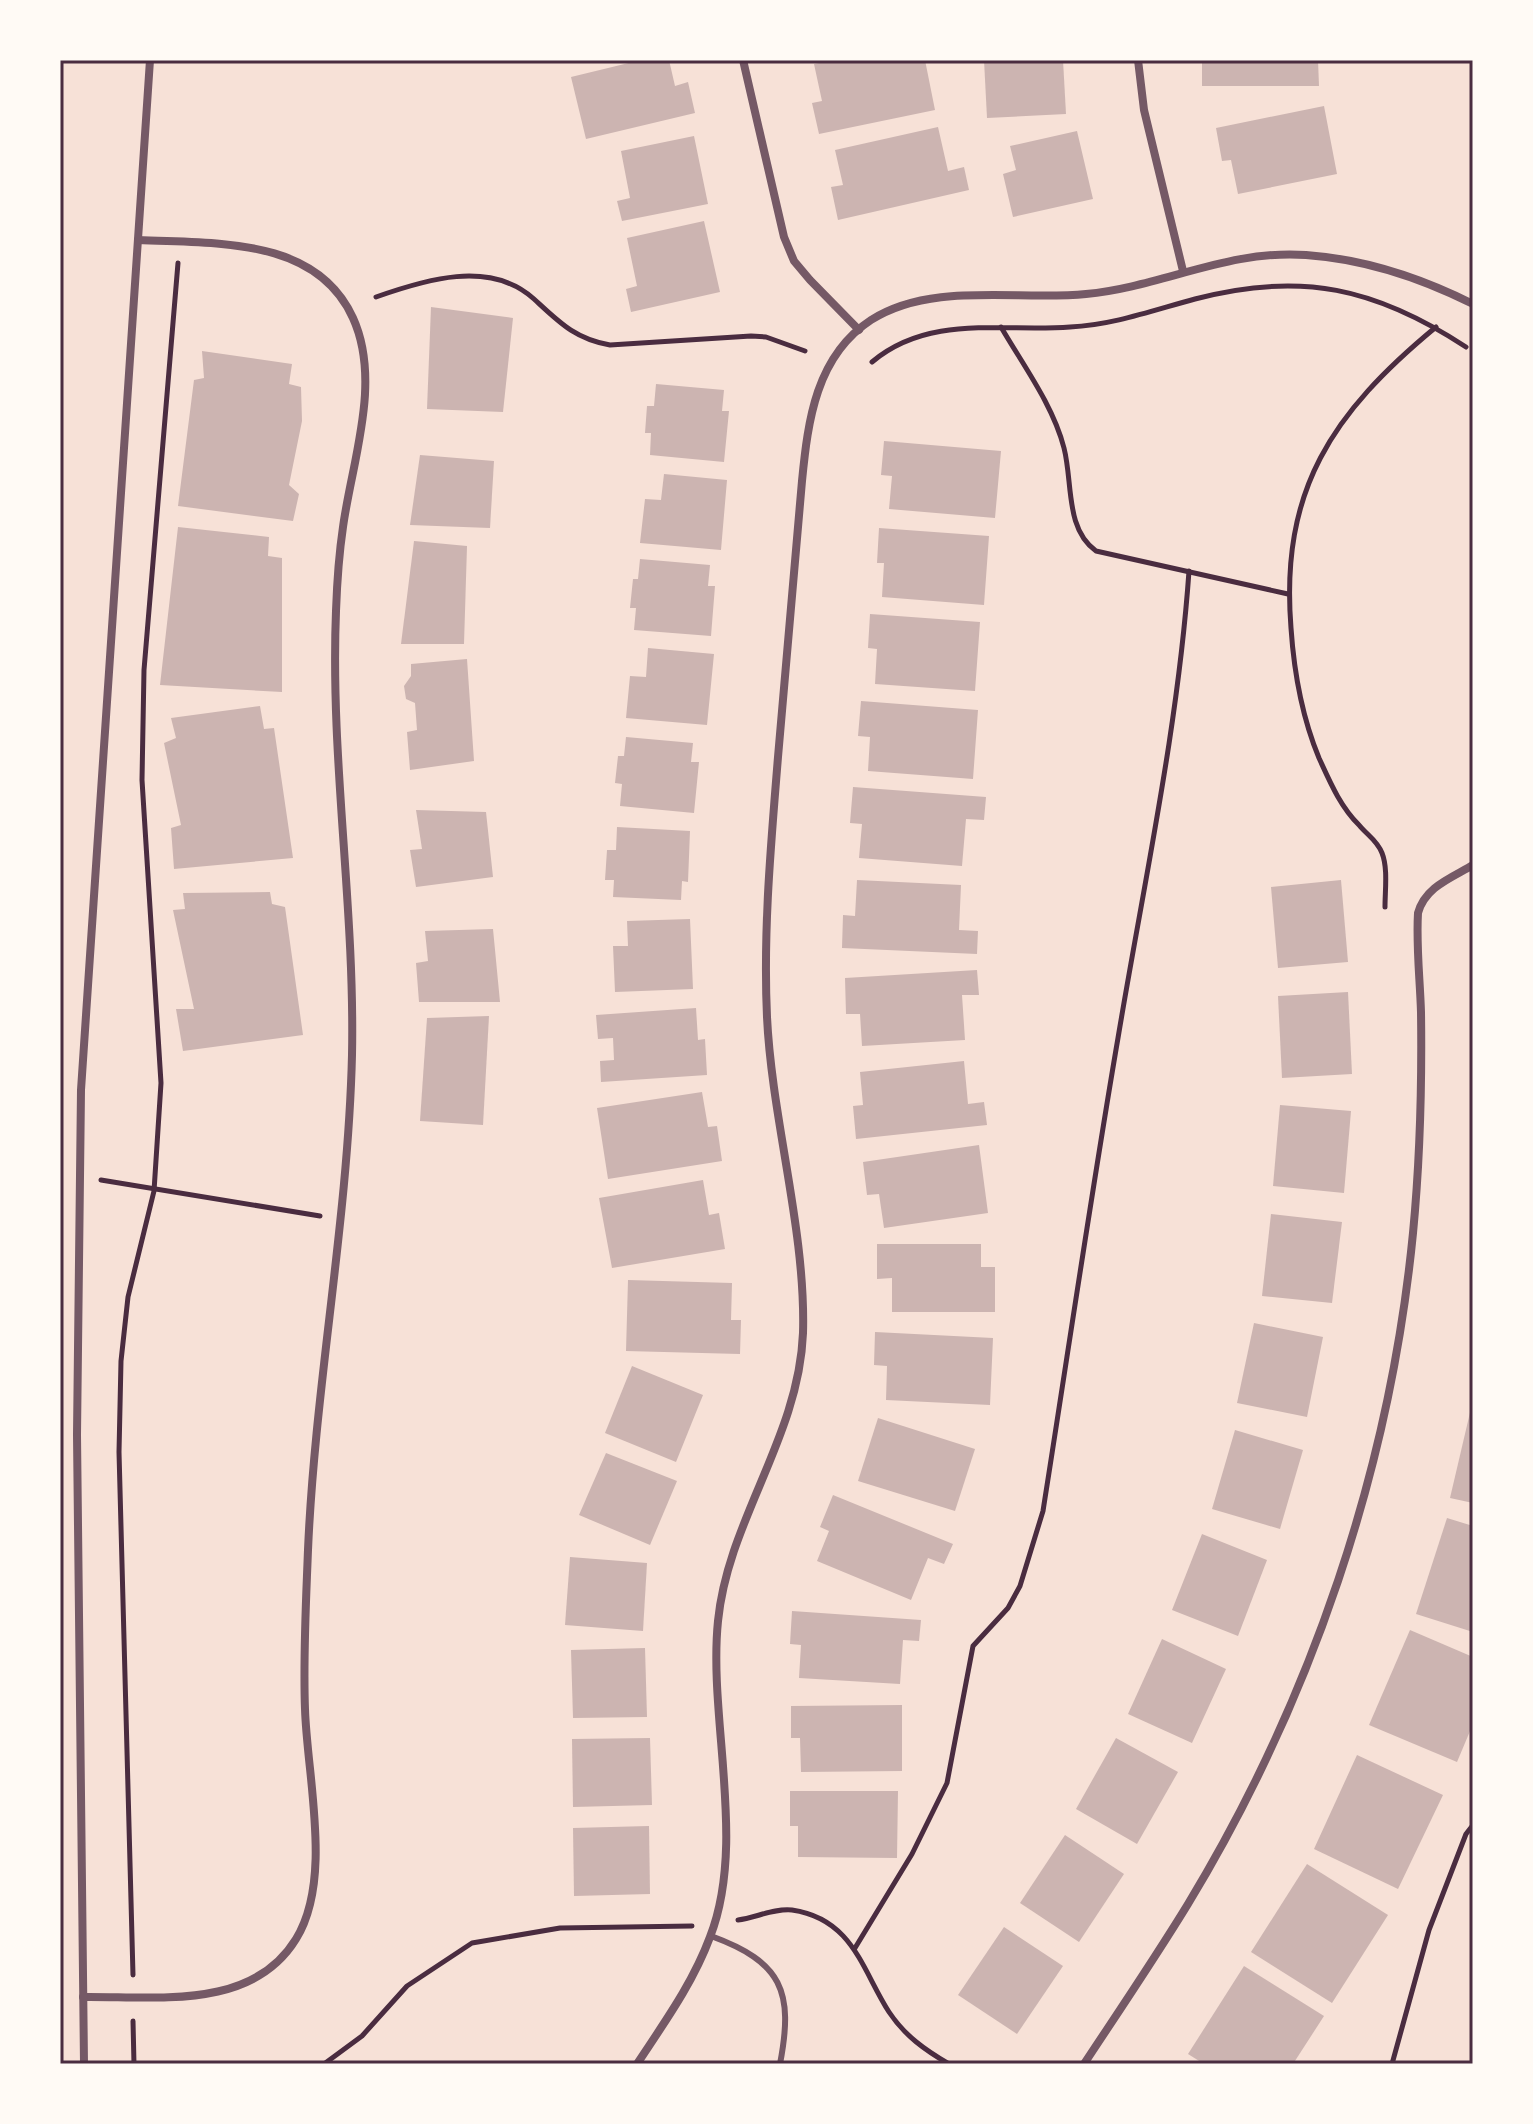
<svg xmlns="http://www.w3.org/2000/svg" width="1533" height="2124" font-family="'Public Sans',sans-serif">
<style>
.building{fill:#ccb4b1}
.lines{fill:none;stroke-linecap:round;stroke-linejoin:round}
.path{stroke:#4a2c40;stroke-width:5}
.service{stroke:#755966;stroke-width:6}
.minor{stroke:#755966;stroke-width:8}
.neatline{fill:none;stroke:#4a2c40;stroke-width:3}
</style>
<rect width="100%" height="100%" fill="#f7e1d7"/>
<g class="building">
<polygon points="641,60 669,60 675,86 688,82 695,113 586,139 571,77"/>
<polygon points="835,60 925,60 935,110 819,134 812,103 822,101 814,64"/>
<polygon points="984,60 1063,60 1066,114 987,118"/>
<polygon points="1202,60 1318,60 1319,86 1202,86"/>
<polygon points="1324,106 1337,174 1238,194 1231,160 1222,161 1216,128"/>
<polygon points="938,127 948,171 964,167 969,190 838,220 831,187 843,185 835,150"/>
<polygon points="1077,131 1093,199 1013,217 1003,174 1016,170 1010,146"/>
<polygon points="694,136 708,204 622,221 617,201 630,198 621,151"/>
<polygon points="704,221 720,292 631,312 626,289 637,286 627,238"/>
<polygon points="431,307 513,318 503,412 427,409"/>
<polygon points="202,351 292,364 289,384 301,387 302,421 289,485 299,494 293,521 178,506 194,380 204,378"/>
<polygon points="656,384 724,390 722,411 729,411 724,462 650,455 651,433 645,433 647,406 654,406"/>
<polygon points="884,441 1001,451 995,518 889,509 892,476 881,475"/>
<polygon points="420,455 494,461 490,528 410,525"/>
<polygon points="664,474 727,480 721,550 640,543 645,499 661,500"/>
<polygon points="178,527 269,537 268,556 282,558 282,692 160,685"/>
<polygon points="879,528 989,536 984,605 882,597 884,563 877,563"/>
<polygon points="414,541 467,546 464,644 401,644"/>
<polygon points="640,559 710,565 708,586 715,586 711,636 634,630 636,608 630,608 633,579 638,579"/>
<polygon points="870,614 980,622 975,691 875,684 877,649 868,648"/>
<polygon points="648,648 714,654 707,725 626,718 630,676 646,677"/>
<polygon points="467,659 474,761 410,770 407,732 417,730 415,703 406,699 404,686 411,676 411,664"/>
<polygon points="861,701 978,710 973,779 868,771 870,737 858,736"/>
<polygon points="260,706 264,729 274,728 293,858 174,869 171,828 181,825 164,743 176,738 171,718"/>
<polygon points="626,737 693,743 691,762 699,762 694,813 620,806 622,784 615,783 618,756 624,756"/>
<polygon points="853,787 986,797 984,820 966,819 962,866 859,858 862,824 850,823"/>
<polygon points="416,810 486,812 493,877 416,887 410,850 422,849"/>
<polygon points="617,827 690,831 688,882 682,881 681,900 613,897 614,880 605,880 607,850 616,850"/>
<polygon points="857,880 961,885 959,930 978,931 977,954 842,948 843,915 855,916"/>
<polygon points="1341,880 1348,962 1278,968 1271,887"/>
<polygon points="270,892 272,904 285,907 303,1035 183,1051 176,1009 194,1009 173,910 185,909 183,893"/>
<polygon points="690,919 693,989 615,992 613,946 628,946 627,921"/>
<polygon points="493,929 500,1002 419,1002 416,963 428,961 425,931"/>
<polygon points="977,970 979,995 962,995 965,1040 862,1046 860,1014 846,1014 845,978"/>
<polygon points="1348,992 1352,1074 1282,1078 1278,996"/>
<polygon points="696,1008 698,1040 705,1039 707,1075 601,1082 600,1061 614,1060 613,1038 598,1039 596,1015"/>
<polygon points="489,1016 483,1125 420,1121 427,1018"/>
<polygon points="964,1061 968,1104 984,1102 987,1125 856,1139 853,1106 863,1105 860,1072"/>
<polygon points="702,1092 708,1127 717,1126 722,1161 608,1179 597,1108"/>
<polygon points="1280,1105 1351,1111 1344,1193 1273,1186"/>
<polygon points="979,1145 988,1213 884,1228 879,1194 867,1195 863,1162"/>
<polygon points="703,1180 709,1215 719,1213 725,1249 612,1268 599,1198"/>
<polygon points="1271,1214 1342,1222 1332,1303 1262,1296"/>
<polygon points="877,1244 981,1244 981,1267 995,1267 995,1312 892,1312 892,1278 877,1279"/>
<polygon points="628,1280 732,1283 731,1320 741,1320 740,1354 626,1351"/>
<polygon points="1254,1323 1323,1337 1307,1417 1237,1403"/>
<polygon points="875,1332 993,1338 990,1405 886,1400 887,1366 874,1365"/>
<polygon points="632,1366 703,1395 676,1462 605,1433"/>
<polygon points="1472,1404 1473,1404 1473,1503 1450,1498"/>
<polygon points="878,1418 975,1449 955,1511 858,1481"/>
<polygon points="1235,1430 1303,1450 1280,1529 1212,1509"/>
<polygon points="606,1453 677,1481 650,1545 579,1515"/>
<polygon points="833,1495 953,1544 944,1564 928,1558 911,1600 817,1561 829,1531 820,1527"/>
<polygon points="1447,1518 1473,1526 1473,1632 1416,1614"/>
<polygon points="1202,1534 1267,1560 1238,1636 1172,1610"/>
<polygon points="570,1557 647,1563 643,1631 565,1625"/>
<polygon points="792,1611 921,1620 919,1641 903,1640 900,1684 799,1678 801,1645 790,1644"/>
<polygon points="1410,1630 1473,1657 1473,1724 1457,1762 1369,1725"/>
<polygon points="1162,1639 1226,1669 1192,1743 1128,1714"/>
<polygon points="645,1648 647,1717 573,1718 571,1650"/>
<polygon points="902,1705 902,1771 801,1772 800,1738 791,1738 791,1706"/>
<polygon points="650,1738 652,1805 573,1807 572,1739"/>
<polygon points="1116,1738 1178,1772 1137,1844 1076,1809"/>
<polygon points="1357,1755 1443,1795 1398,1889 1314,1849"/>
<polygon points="790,1791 898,1791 897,1858 798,1857 798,1826 790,1826"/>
<polygon points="649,1826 650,1894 574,1896 573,1828"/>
<polygon points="1065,1835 1124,1874 1079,1942 1020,1903"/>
<polygon points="1307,1864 1388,1915 1332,2003 1251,1952"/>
<polygon points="1004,1927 1063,1966 1017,2034 958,1995"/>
<polygon points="1244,1966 1324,2016 1293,2064 1204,2064 1188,2054"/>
</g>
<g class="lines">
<g class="path">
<path d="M 376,297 C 424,280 490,259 534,299 C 559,322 575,339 610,345 L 751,336 L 766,337 L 805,351"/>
<path d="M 1001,327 C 1023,365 1053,405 1064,448 C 1073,483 1065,529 1096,551 L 1288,594"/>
<path d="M 872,362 C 929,314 1002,332 1070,327 C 1113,325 1154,310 1195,299 C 1301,271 1376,288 1466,347"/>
<path d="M 1385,907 C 1385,890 1388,868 1382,853 C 1377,840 1367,835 1359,825 C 1340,806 1330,782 1319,758 C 1302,717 1294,672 1291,628 C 1280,490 1332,413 1436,327"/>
<polyline points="101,1180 320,1216"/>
<path d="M 738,1920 C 755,1918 774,1908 792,1910 C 853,1919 862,1970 889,2012 C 905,2036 925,2050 949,2064"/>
<path d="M 855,1948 L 912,1854 L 947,1783 L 973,1646 L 1008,1608 L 1020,1586 L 1043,1511 C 1068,1353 1091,1195 1118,1038 C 1144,882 1178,728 1189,571"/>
<polyline points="133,1975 119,1452 121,1361 128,1297 154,1191 161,1083 142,780 144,670 178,263"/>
<polyline points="133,2021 134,2064"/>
<polyline points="324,2064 362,2036 407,1986 472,1943 560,1928 692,1926"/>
<polyline points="1392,2064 1429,1930 1466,1834 1473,1825"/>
</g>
<path class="service" d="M 711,1936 C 782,1962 794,1991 780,2064"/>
<g class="minor">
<polyline points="743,60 784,237 794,261 810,280 859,330"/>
<polyline points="1138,60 1144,110 1183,271"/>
<path d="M 83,1997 C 156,1996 252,2011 296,1939 C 333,1879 307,1777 305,1709 C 303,1656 306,1603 308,1550 C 315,1385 348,1221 352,1055 C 355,907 330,759 336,611 C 337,583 339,554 343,527 C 352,461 382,382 353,318 C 316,236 214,244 138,240"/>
<polyline points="84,2064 77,1435 81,1090 150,60"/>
<path d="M 637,2064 C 664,2023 693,1983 710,1937 C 747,1842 708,1719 718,1621 C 728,1520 799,1437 803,1333 C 806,1231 772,1121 767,1017 C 763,930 771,844 778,757 C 786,665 794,573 802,481 C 808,420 816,356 871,320 C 932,281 1018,301 1086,294 C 1161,287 1229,249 1306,255 C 1364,259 1421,278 1473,304"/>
<path d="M 1084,2064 C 1119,2011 1155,1958 1188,1904 C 1311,1701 1390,1469 1413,1233 C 1420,1160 1422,1085 1421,1012 C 1420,979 1416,946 1418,913 C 1425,887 1451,878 1473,865"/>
</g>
</g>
<rect width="1533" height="2124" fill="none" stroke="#fffaf5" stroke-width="124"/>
<rect x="62" y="62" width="1409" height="2000" class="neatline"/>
</svg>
